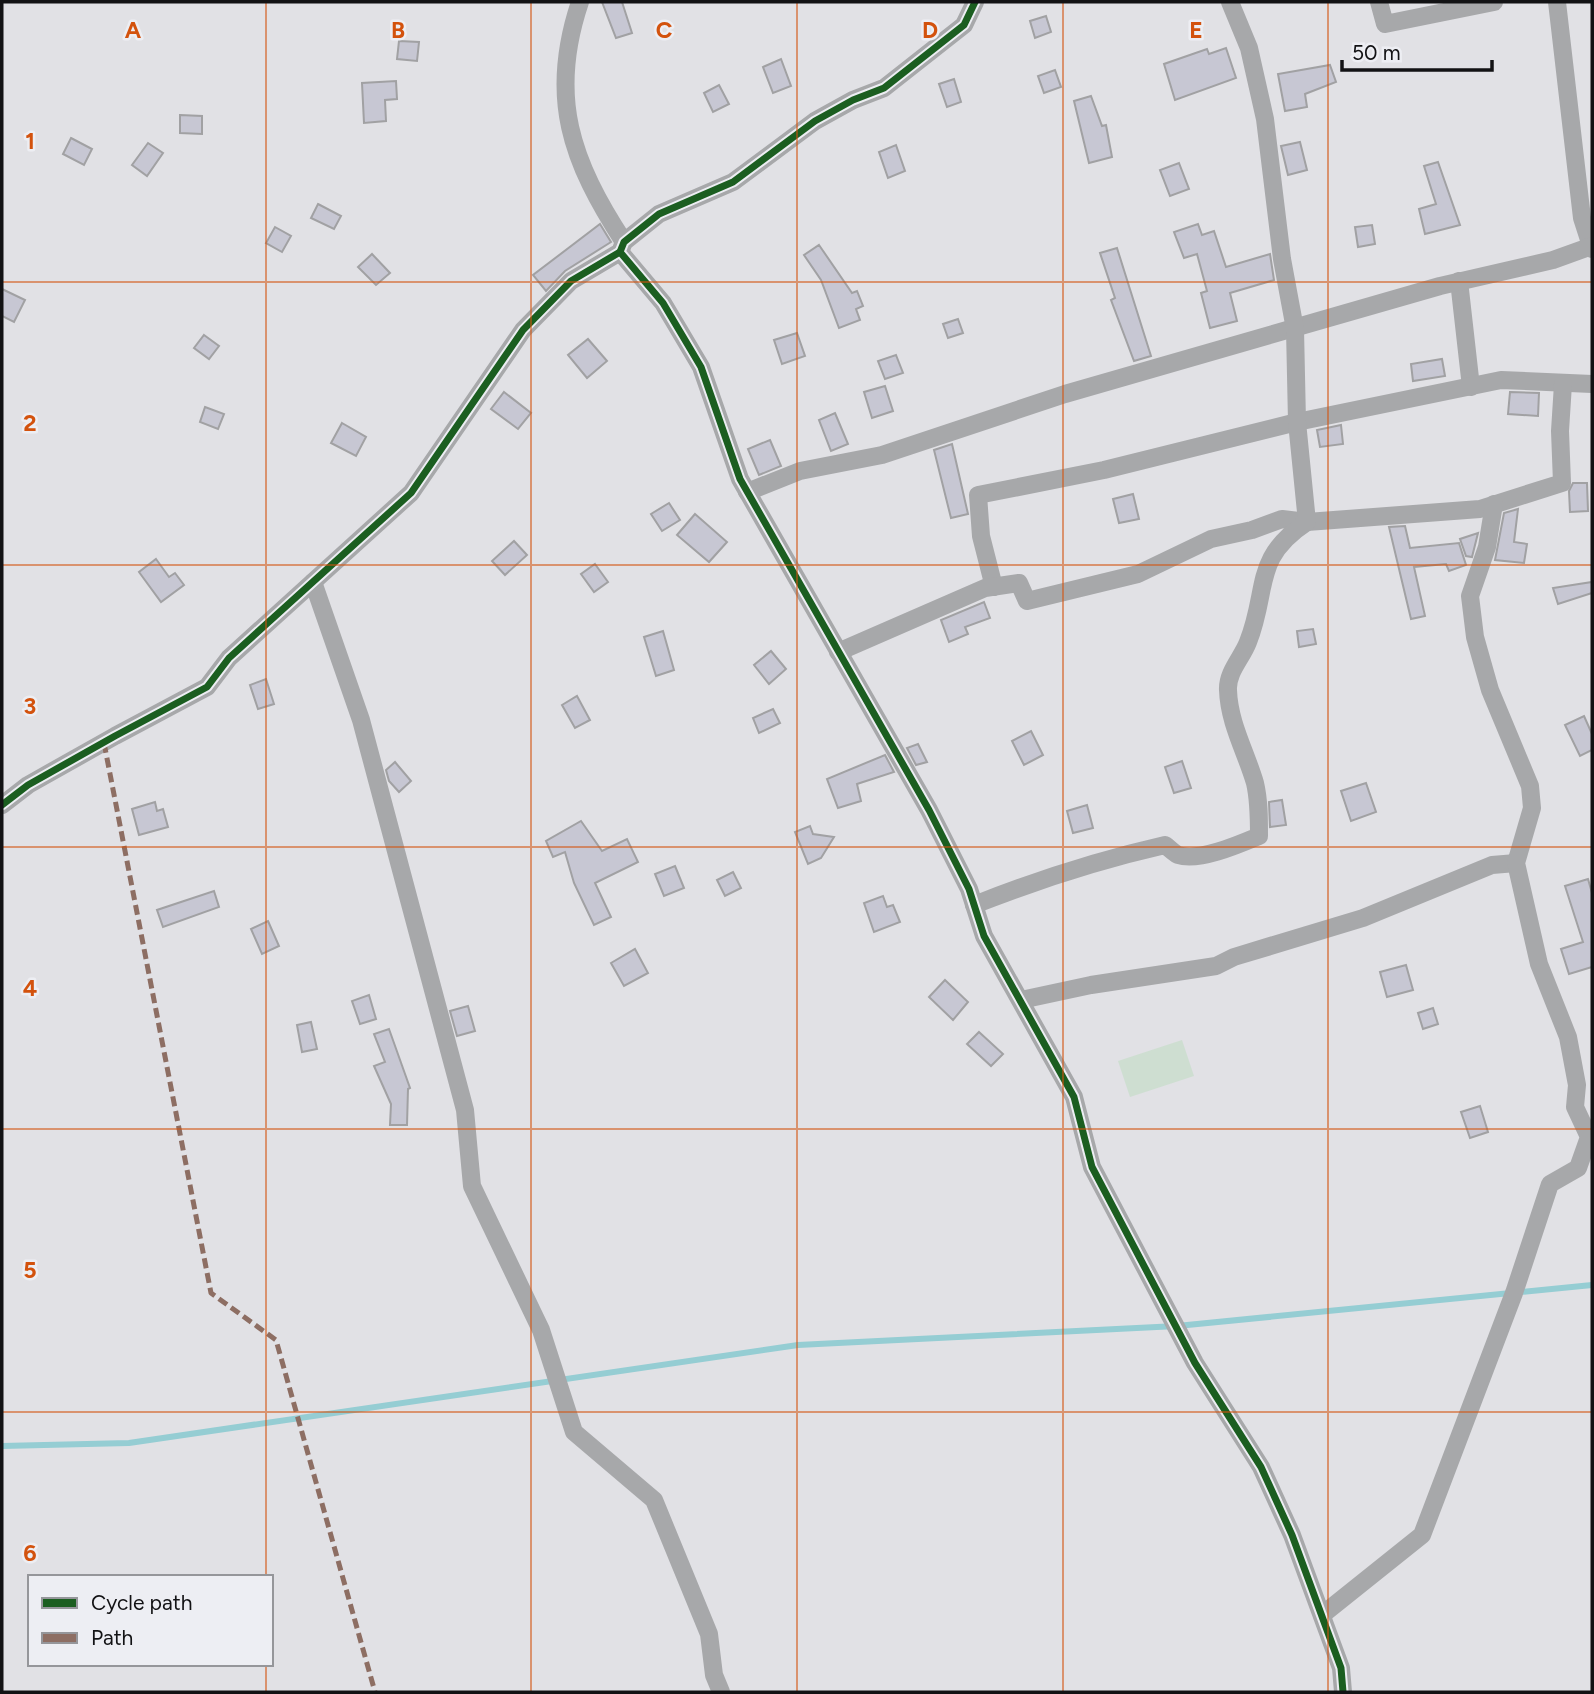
<svg xmlns="http://www.w3.org/2000/svg" width="1594" height="1694" font-family="Figtree,sans-serif">
<style>
.green{fill:#ceded1}
.lines{fill:none;stroke-linecap:round;stroke-linejoin:round}
.stream{stroke:#95cdd3;stroke-width:6}
.building{fill:#c7c7d3;stroke:#a1a1a3;stroke-width:2}
.minor{stroke:#a7a8aa;stroke-width:18}
.quiet{stroke:#8d6e63;stroke-width:5;stroke-dasharray:10 5;stroke-linecap:butt}
.cycleway-casing{stroke:#edeef3;stroke-width:11}
.cycleway{stroke:#1b5e20;stroke-width:7}
.grid{fill:none;stroke:#d3520d;stroke-width:2;stroke-opacity:0.55}
.grid-label{font-size:23px;text-anchor:middle;font-weight:bold;fill:#d3520d;stroke:#edeef3;stroke-width:5;stroke-linejoin:round;paint-order:stroke}
</style>
<rect width="100%" height="100%" fill="#e1e1e5"/>
<polygon class="green" points="1182,1040 1194,1076 1130,1097 1118,1061"/>
<g class="lines">
<polyline class="stream" points="2,1446 129,1443 798,1345 1177,1326 1592,1285"/>
</g>
<g class="building">
<polygon points="602,2 622,2 632,33 616,38"/>
<polygon points="1046,16 1051,32 1035,38 1030,21"/>
<polygon points="399,41 419,42 417,61 397,59"/>
<polygon points="1226,48 1236,78 1175,100 1164,64 1207,49 1209,54"/>
<polygon points="781,59 791,86 773,93 763,67"/>
<polygon points="1330,65 1336,82 1305,94 1307,107 1285,111 1278,74"/>
<polygon points="1055,70 1061,87 1044,93 1038,76"/>
<polygon points="954,79 961,102 947,107 939,84"/>
<polygon points="396,81 397,99 385,100 386,121 364,123 362,83"/>
<polygon points="719,85 729,104 713,112 704,93"/>
<polygon points="1091,96 1102,126 1106,125 1112,157 1089,163 1074,101"/>
<polygon points="180,115 202,116 202,134 180,133"/>
<polygon points="71,138 92,149 84,165 63,154"/>
<polygon points="1300,142 1307,170 1288,175 1281,146"/>
<polygon points="148,143 163,153 147,176 132,165"/>
<polygon points="896,145 905,171 888,178 879,152"/>
<polygon points="1438,162 1460,225 1425,234 1419,209 1436,204 1424,166"/>
<polygon points="1179,163 1189,189 1170,196 1160,170"/>
<polygon points="318,204 341,216 334,229 311,218"/>
<polygon points="600,224 611,242 565,271 546,291 533,275"/>
<polygon points="1198,224 1202,235 1214,231 1226,267 1270,254 1274,280 1230,293 1237,321 1210,328 1201,293 1207,291 1197,254 1184,258 1174,232"/>
<polygon points="1372,225 1375,244 1358,247 1355,227"/>
<polygon points="275,227 291,236 282,252 266,243"/>
<polygon points="819,245 852,293 857,291 863,306 856,309 860,320 839,328 821,280 804,255"/>
<polygon points="1117,248 1151,356 1134,361 1111,300 1115,298 1100,253"/>
<polygon points="372,254 390,273 376,285 358,267"/>
<polygon points="2,289 25,300 14,322 2,316"/>
<polygon points="958,319 963,333 948,338 943,324"/>
<polygon points="797,333 805,356 782,364 774,340"/>
<polygon points="204,335 219,346 209,359 194,348"/>
<polygon points="588,339 607,361 587,378 568,355"/>
<polygon points="896,355 903,373 885,379 878,361"/>
<polygon points="1442,359 1445,376 1413,381 1411,364"/>
<polygon points="885,386 893,411 872,418 864,392"/>
<polygon points="504,392 531,413 518,429 491,409"/>
<polygon points="1510,392 1539,393 1538,416 1508,414"/>
<polygon points="205,407 224,414 218,429 200,422"/>
<polygon points="835,413 848,444 831,451 819,420"/>
<polygon points="342,423 366,437 356,456 331,443"/>
<polygon points="1341,425 1343,444 1320,447 1317,430"/>
<polygon points="770,440 781,466 759,475 748,449"/>
<polygon points="952,444 968,514 951,518 934,450"/>
<polygon points="1573,483 1587,483 1588,511 1570,512 1569,491"/>
<polygon points="1133,494 1139,519 1119,523 1113,499"/>
<polygon points="669,503 680,520 662,531 651,514"/>
<polygon points="1518,509 1514,542 1527,544 1524,563 1495,560 1504,513"/>
<polygon points="695,514 727,542 709,562 677,535"/>
<polygon points="1405,526 1410,548 1459,543 1466,565 1449,571 1446,564 1414,567 1425,616 1411,619 1389,527"/>
<polygon points="1478,533 1472,557 1466,556 1460,539"/>
<polygon points="514,541 527,555 505,575 492,561"/>
<polygon points="156,559 169,577 175,573 184,585 161,602 139,572"/>
<polygon points="595,564 608,582 594,592 581,574"/>
<polygon points="1592,582 1592,593 1558,604 1553,588"/>
<polygon points="984,602 990,618 965,627 968,634 949,642 941,620"/>
<polygon points="1313,629 1316,644 1299,647 1297,631"/>
<polygon points="663,631 674,670 656,676 644,637"/>
<polygon points="771,651 786,669 769,684 754,665"/>
<polygon points="266,679 274,704 258,709 250,685"/>
<polygon points="577,696 590,720 575,728 562,705"/>
<polygon points="773,709 780,723 759,733 753,718"/>
<polygon points="1584,716 1592,734 1592,750 1580,756 1565,725"/>
<polygon points="1031,731 1043,755 1024,765 1012,741"/>
<polygon points="918,744 927,762 916,765 907,748"/>
<polygon points="885,755 894,772 857,784 861,801 838,808 827,779"/>
<polygon points="1182,761 1191,788 1174,793 1165,767"/>
<polygon points="395,762 411,781 399,792 389,781 386,770"/>
<polygon points="1366,783 1376,812 1351,821 1341,791"/>
<polygon points="1282,800 1286,825 1270,827 1269,802"/>
<polygon points="155,802 157,811 163,809 168,827 139,835 132,809"/>
<polygon points="1087,805 1093,828 1073,833 1067,811"/>
<polygon points="581,821 602,851 627,839 638,862 595,883 611,917 594,925 574,883 565,852 553,857 546,841"/>
<polygon points="810,826 813,834 834,837 821,858 808,864 795,832"/>
<polygon points="675,866 684,888 664,896 655,874"/>
<polygon points="733,872 741,888 725,896 717,880"/>
<polygon points="1588,879 1592,893 1592,967 1569,974 1561,949 1583,942 1565,886"/>
<polygon points="214,891 219,907 163,927 157,910"/>
<polygon points="883,896 887,907 893,905 900,922 874,932 864,903"/>
<polygon points="268,921 279,946 262,954 251,929"/>
<polygon points="635,949 648,973 624,986 611,963"/>
<polygon points="1406,965 1413,990 1387,997 1380,972"/>
<polygon points="945,980 968,1002 953,1020 929,997"/>
<polygon points="369,995 376,1019 360,1024 352,1001"/>
<polygon points="468,1006 475,1031 457,1036 450,1011"/>
<polygon points="1433,1008 1438,1024 1423,1029 1418,1013"/>
<polygon points="311,1022 317,1049 302,1052 297,1025"/>
<polygon points="389,1029 410,1088 408,1089 407,1125 390,1125 391,1104 374,1066 385,1062 374,1034"/>
<polygon points="979,1032 1003,1054 991,1066 967,1044"/>
<polygon points="1480,1106 1488,1132 1470,1138 1461,1112"/>
</g>
<g class="lines">
<g class="minor">
<path d="M 580,2 C 548,97 571,161 624,242"/>
<polyline points="1379,2 1385,24 1494,2"/>
<polyline points="1557,2 1582,218 1592,249"/>
<polyline points="620,252 663,303 701,367 740,479 929,810 969,889 984,936 1074,1097 1092,1167 1195,1363 1261,1467 1292,1535 1341,1668 1343,1692"/>
<polyline points="1459,281 1471,387"/>
<polyline points="747,492 800,471 882,455 1065,394 1440,286 1553,260 1592,246"/>
<polyline points="313,582 361,720 465,1110 472,1186 541,1330 574,1432 654,1500 709,1634 714,1675 721,1692"/>
<polyline points="994,587 981,536 978,495 1104,470 1297,422 1501,380 1592,384"/>
<polyline points="838,652 985,588 1019,583 1027,601 1138,574 1211,539 1252,530 1282,519 1307,522 1480,509 1562,483 1560,431 1563,384"/>
<polyline points="2,805 28,785 115,736 207,687 229,658 411,493 523,330 571,281 620,252 624,242 659,214 733,182 815,121 853,100 884,88 964,25 975,2"/>
<path d="M 974,905 C 1037,880 1099,860 1165,845 C 1169,848 1174,853 1178,855 C 1199,862 1240,844 1259,836 C 1259,818 1259,800 1255,783 C 1246,752 1229,723 1228,690 C 1227,672 1242,658 1248,642 C 1269,589 1252,558 1307,522 L 1297,422 L 1295,329 L 1282,259 L 1265,119 L 1249,48 L 1230,2"/>
<polyline points="1021,1000 1091,985 1216,966 1234,957 1363,918 1492,865 1516,863"/>
<polyline points="1322,1615 1422,1535 1514,1293 1550,1184 1578,1168 1589,1137 1575,1107 1577,1085 1568,1037 1539,964 1516,863 1532,808 1530,786 1490,690 1475,637 1470,596 1487,547 1494,504"/>
</g>
<polyline class="quiet" points="104,743 211,1293 276,1340 375,1692"/>
<g class="cycleway-casing">
<g id="cycleway">
<polyline points="620,252 663,303 701,367 740,479 929,810 969,889 984,936 1074,1097 1092,1167 1195,1363 1261,1467 1292,1535 1341,1668 1343,1692"/>
<polyline points="2,805 28,785 115,736 207,687 229,658 411,493 523,330 571,281 620,252 624,242 659,214 733,182 815,121 853,100 884,88 964,25 975,2"/>
</g>
</g>
<use href="#cycleway" class="cycleway"/>
</g>
<path class="grid" d="M 266,2 L 266,1577M 531,2 L 531,1692M 797,2 L 797,1692M 1063,2 L 1063,1692M 1328,2 L 1328,1692M 2,282 L 1592,282M 2,565 L 1592,565M 2,847 L 1592,847M 2,1129 L 1592,1129M 2,1412 L 1592,1412M 266,1664 L 266,1692"/>
<g class="grid-label">
<text x="133" y="38">A</text>
<text x="398" y="38">B</text>
<text x="664" y="38">C</text>
<text x="930" y="38">D</text>
<text x="1196" y="38">E</text>
<text x="30" y="149">1</text>
<text x="30" y="431">2</text>
<text x="30" y="714">3</text>
<text x="30" y="996">4</text>
<text x="30" y="1278">5</text>
<text x="30" y="1561">6</text>
</g>
<rect width="1594" height="1694" fill="none" stroke="#121214" stroke-width="7"/>
<rect x="28" y="1575" width="245" height="91" fill="#edeef3" stroke="#95969a" stroke-width="2"/>
<rect x="42" y="1598" width="35" height="10" fill="#1b5e20" stroke="#95969a" stroke-width="2"/>
<text x="91" y="1610" font-size="21" fill="#121214">Cycle path</text>
<rect x="42" y="1633" width="35" height="10" fill="#8d6e63" stroke="#95969a" stroke-width="2"/>
<text x="91" y="1645" font-size="21" fill="#121214">Path</text>
<path d="M1342 60v10h150v-10" fill="none" stroke="#121214" stroke-width="3.5"/>
<text x="1352" y="60" font-size="21" fill="#121214" stroke="#edeef3" stroke-width="5" paint-order="stroke">50 m</text>
</svg>
